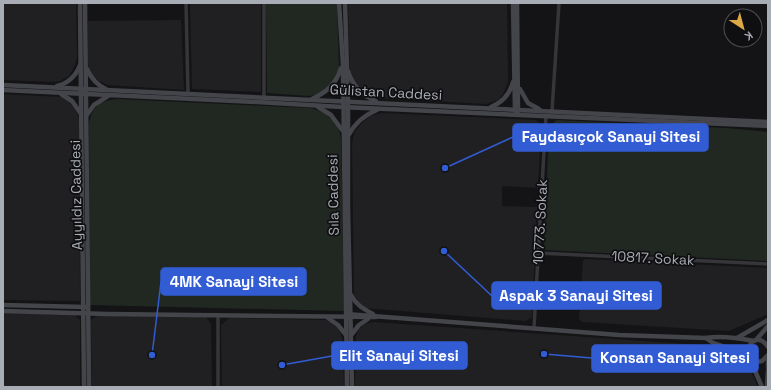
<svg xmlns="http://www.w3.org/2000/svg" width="771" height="390" font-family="'Space Grotesk',sans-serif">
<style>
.built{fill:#202023}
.green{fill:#212822}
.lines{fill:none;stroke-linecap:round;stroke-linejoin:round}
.street{stroke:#36363a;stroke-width:3.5}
.secondary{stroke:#44454a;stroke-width:4.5}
.labels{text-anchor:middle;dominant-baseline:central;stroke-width:3.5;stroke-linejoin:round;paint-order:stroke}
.street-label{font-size:14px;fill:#a8acb4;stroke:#0f0f11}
.leader{fill:none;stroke:#325cd3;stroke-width:1.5}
.callout-dot{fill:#325cd3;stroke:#0f0f11;stroke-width:1.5}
.callout{fill:#325cd3;stroke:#325cd3;stroke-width:1.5}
.callout-label{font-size:15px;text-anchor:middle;font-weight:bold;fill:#fff}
</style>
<rect width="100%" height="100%" fill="#141416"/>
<g class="built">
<polygon points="3,3 76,3 77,58 74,67 69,76 60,81 55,82 3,80"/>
<polygon points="190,3 261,3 261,92 192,89"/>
<polygon points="348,3 507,3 508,82 503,94 498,100 486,104 378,98 370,95 362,91 356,84 350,69"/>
<polygon points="181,20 184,90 108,85 99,81 92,74 88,65 88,21"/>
<polygon points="3,94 61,97 69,101 77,113 79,119 80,301 3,300"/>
<polygon points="382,113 536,120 541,125 538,188 502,186 502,206 537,207 532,317 526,321 364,308 354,295 352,144 354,133 361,124 370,116"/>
<polygon points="585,259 768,268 768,314 729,331 582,322 579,319 583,261"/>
<polygon points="3,313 75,315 80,320 80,387 3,387"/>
<polygon points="97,315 206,317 211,324 212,387 92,387 91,320"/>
<polygon points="229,318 326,320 334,324 339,330 342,337 344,387 222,387 221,325"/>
<polygon points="374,322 715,346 729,352 740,361 752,374 758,387 355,387 356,336 359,329 364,324"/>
</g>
<g class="green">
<polygon points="266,3 337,3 339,68 332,83 321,92 315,95 308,96 267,93"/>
<path d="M 117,99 L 310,108 C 327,112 339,122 341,140 L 344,311 L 90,305 L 89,124 C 91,107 100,101 117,99 Z"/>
<polygon points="556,120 726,128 768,132 768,261 544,250 549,128"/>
</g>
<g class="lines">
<g class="street">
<polyline points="186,3 188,93"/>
<polyline points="264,3 264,97"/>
<polyline points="552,111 559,3"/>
<polyline points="538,253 768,264"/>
<polyline points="218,315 218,387"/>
<polyline points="534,328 546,116"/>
</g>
<g class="secondary">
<polyline points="80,3 84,387"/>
<polyline points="85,3 89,387"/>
<polyline points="339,3 343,65 347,387"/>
<polyline points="345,3 348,101 348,207 352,387"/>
<polyline points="513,3 515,111"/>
<polyline points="517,3 518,111"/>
<path d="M 87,69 C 91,78 97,85 106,89"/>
<path d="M 348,71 C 353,86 361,95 376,101"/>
<polyline points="3,85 768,122"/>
<path d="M 57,86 C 69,83 76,76 80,65"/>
<polyline points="520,89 528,103 539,109"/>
<polyline points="3,90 257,102 342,107 768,126"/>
<polyline points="61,94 72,101 81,114"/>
<path d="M 312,99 C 327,92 336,84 341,68"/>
<polyline points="318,107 331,115 342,130"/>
<path d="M 491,107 C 503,102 510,94 513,82"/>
<polyline points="86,116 94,105 108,96"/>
<path d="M 348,136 C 355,123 364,115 377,110"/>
<path d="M 351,295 C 356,305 364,309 373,314"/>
<polyline points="3,305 86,307"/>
<polyline points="3,311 108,314 376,317"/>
<path d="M 346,314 L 619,335 L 706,338 C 722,335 739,338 754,341"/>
<polyline points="328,318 338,325 346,335"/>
<polyline points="352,334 359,325 368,319"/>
<polyline points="706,338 713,343 748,355"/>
<polyline points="737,338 768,320"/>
<polyline points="756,340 768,326"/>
<path d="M 768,347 C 752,323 735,367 762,361 L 768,355"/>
<polyline points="768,356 768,367"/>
<polyline points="750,359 762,387"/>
<polyline points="767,387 768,370"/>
</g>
</g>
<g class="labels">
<g class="street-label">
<text transform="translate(386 92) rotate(3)">Gülistan Caddesi</text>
<text transform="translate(76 195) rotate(-91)">Ayyıldız Caddesi</text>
<text transform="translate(333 195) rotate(-91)">Sıla Caddesi</text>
<text transform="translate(540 222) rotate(-87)">10773. Sokak</text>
<text transform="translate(653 258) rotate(3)">10817. Sokak</text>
</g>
</g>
<path class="leader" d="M445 168L513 137M152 355L161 282M444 251L492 296M282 365L332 356M544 354L592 358"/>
<g class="callout-dot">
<circle cx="445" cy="168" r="4"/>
<circle cx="152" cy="355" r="4"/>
<circle cx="444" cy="251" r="4"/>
<circle cx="282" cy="365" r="4"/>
<circle cx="544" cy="354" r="4"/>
</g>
<g class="callout">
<rect x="513" y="124" width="195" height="27" rx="4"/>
<rect x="161" y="268" width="145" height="27" rx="4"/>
<rect x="492" y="282" width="169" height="27" rx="4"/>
<rect x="332" y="342" width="135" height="27" rx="4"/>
<rect x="592" y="345" width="166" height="27" rx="4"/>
</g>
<g class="callout-label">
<text x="611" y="142">Faydasıçok Sanayi Sitesi</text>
<text x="234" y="287">4MK Sanayi Sitesi</text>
<text x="576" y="301">Aspak 3 Sanayi Sitesi</text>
<text x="399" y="361">Elit Sanayi Sitesi</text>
<text x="675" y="363">Konsan Sanayi Sitesi</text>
</g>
<rect width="771" height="390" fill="none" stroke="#a8acb4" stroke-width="8"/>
<g transform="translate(743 28) rotate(144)"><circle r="19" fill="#0f0f11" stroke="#4c4e52"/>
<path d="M0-3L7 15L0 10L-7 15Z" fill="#dca946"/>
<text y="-6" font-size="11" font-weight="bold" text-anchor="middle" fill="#a8acb4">K</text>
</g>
</svg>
